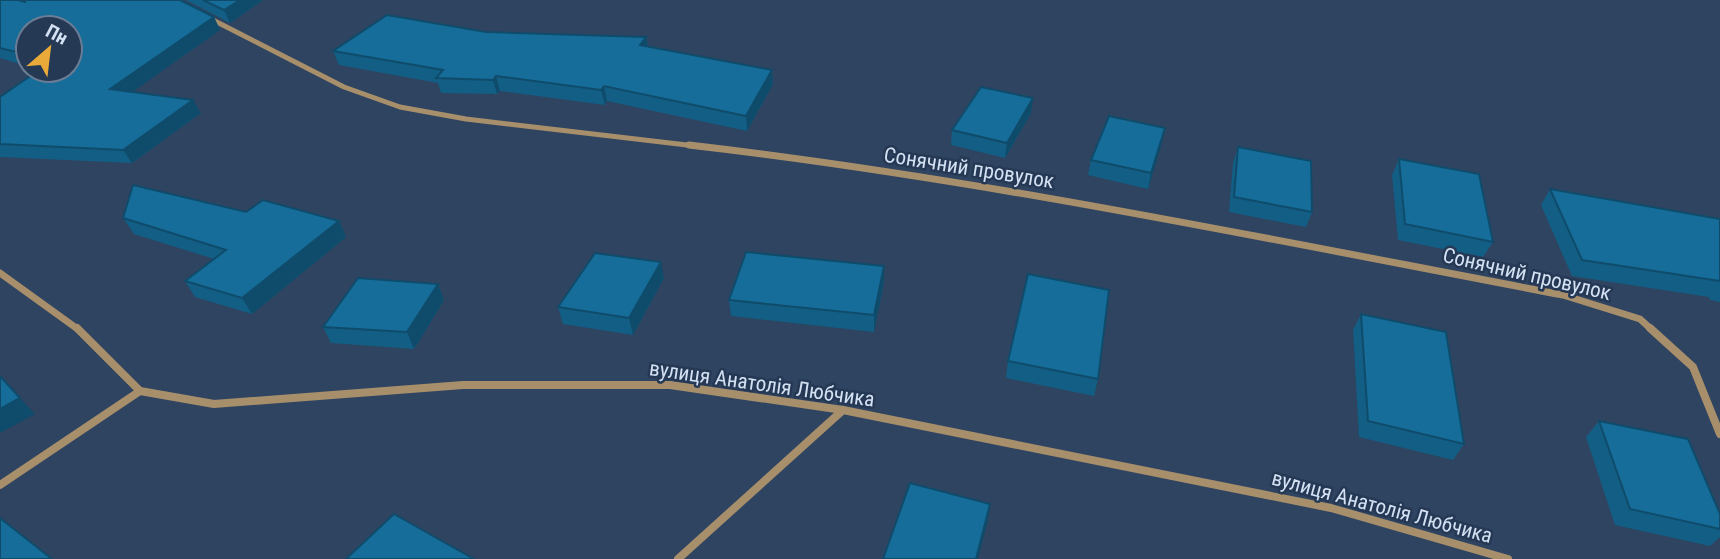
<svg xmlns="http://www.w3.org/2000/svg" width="1720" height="559" font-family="'Roboto Condensed',sans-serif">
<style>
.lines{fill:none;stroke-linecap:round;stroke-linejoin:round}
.minor-far2{stroke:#a88f6b;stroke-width:5}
.minor-far1{stroke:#a88f6b;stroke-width:7}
.minor{stroke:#a88f6b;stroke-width:8}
.wall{fill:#135e84}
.shaded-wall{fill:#0f4c6b}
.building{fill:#166d99;stroke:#0f4c6b;stroke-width:2}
.labels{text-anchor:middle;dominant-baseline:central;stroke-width:5;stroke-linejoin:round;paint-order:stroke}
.street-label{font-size:21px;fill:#d4e1f3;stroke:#253955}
</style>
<rect width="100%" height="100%" fill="#2f4461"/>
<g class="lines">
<polyline class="minor-far2" points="209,18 344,87 400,107 466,119 704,147"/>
<g class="minor-far1">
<path d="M 689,145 C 983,179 1273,240 1563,295 L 1640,319 L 1652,330"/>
<polyline points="0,273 79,330"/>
</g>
<g class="minor">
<polyline points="77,328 140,391 214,404 463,385 670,385 843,410 1331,508 1508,559"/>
<polyline points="1650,328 1693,367 1720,434"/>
<polyline points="0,485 140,391"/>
<polyline points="678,559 843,410"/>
</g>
</g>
<g class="wall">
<polygon points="0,0 214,17 220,30 132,92 201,113 132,163 0,157 0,97 70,70 70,28 28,28 28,65 20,64 0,58"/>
<polygon points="186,0 263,0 230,23"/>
<polygon points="486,32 646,37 648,46 772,70 773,84 747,131 607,101 605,105 500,91 497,94 441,93 438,83 339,65 333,51"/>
<polygon points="1031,113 1005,158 951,145 952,130"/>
<polygon points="1165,128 1148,189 1088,175 1091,160"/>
<polygon points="1238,147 1312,212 1306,227 1229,212 1233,163"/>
<polygon points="1399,159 1493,242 1483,257 1398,240 1392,175"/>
<polygon points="1550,189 1720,219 1720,302 1710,300 1709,297 1572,276 1541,205"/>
<polygon points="123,218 339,221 346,237 252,314 195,297 185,281 214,259 134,234"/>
<polygon points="884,266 884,282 874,332 731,316 729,300"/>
<polygon points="664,278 633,335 563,324 558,307"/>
<polygon points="438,284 444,300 414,349 331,343 323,327"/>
<polygon points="1361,314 1464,444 1453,460 1359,437 1353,330"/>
<polygon points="1008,361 1098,379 1094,396 1006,378"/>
<polygon points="1599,421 1720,514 1720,537 1710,546 1615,525 1586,437"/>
</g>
<g class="shaded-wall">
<polygon points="240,0 263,0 230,23 224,10"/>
<polygon points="214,17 220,30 118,102 110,89"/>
<polygon points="646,37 649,51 640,45"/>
<polygon points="772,70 773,84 747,131 746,116"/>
<polygon points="496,76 500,91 497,94 493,80"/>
<polygon points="604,86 607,101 605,105 601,90"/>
<polygon points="1033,98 1031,113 1005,158 1007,143"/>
<polygon points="193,100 201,113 132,163 123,150"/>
<polygon points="1165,128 1162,143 1148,189 1151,173"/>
<polygon points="339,221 346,237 252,314 242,298"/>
<polygon points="661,262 664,278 633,335 629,318"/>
<polygon points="884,266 884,282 874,332 874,315"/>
<polygon points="438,284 444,300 414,349 407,332"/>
<polygon points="20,398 35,414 0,433 0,409"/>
<polygon points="990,504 988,520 978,559 976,559"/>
</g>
<g class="building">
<polygon points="0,0 18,0 25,2 25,0 180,0 214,17 110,89 193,100 123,150 0,144 0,97 39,70 70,70 70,28 28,28 28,53 12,51 0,48"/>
<polygon points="203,0 240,0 224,10"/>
<polygon points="387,15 486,32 646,37 640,45 772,70 746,116 604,86 601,90 496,76 493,80 436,78 443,70 333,51"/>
<polygon points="981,87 1033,98 1007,143 952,130"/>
<polygon points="1109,116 1165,128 1151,173 1091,160"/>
<polygon points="1238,147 1311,161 1312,212 1234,197"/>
<polygon points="1399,159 1479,174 1493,242 1405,224"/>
<polygon points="133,185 246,212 263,200 339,221 242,298 185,281 226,250 123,218"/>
<polygon points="1550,189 1720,219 1720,281 1582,260"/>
<polygon points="746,252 884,266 874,315 729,300"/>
<polygon points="595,253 661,262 629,318 558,307"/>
<polygon points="1028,274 1109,290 1098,379 1008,361"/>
<polygon points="358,278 438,284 407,332 323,327"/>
<polygon points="1361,314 1446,332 1464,444 1368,421"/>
<polygon points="0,376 20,398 0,409"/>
<polygon points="1599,421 1688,439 1720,514 1720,529 1630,509"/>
<polygon points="910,483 990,504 976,559 883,559"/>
<polygon points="394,514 474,559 346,559"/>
<polygon points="0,518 52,559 0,559"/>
</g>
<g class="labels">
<g class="street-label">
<text transform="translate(969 168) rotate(9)">Сонячний провулок</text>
<text transform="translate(1527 274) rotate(13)">Сонячний провулок</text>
<text transform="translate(762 384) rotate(8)">вулиця Анатолія Любчика</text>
<text transform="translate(1382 507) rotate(15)">вулиця Анатолія Любчика</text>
</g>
</g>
<g transform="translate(49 49) rotate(28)"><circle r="33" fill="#253955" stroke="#6b7c94" stroke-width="2"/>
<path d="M0-5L12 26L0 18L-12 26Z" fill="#eaaa39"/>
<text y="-10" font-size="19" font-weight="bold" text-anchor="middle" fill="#d4e1f3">Пн</text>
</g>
</svg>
